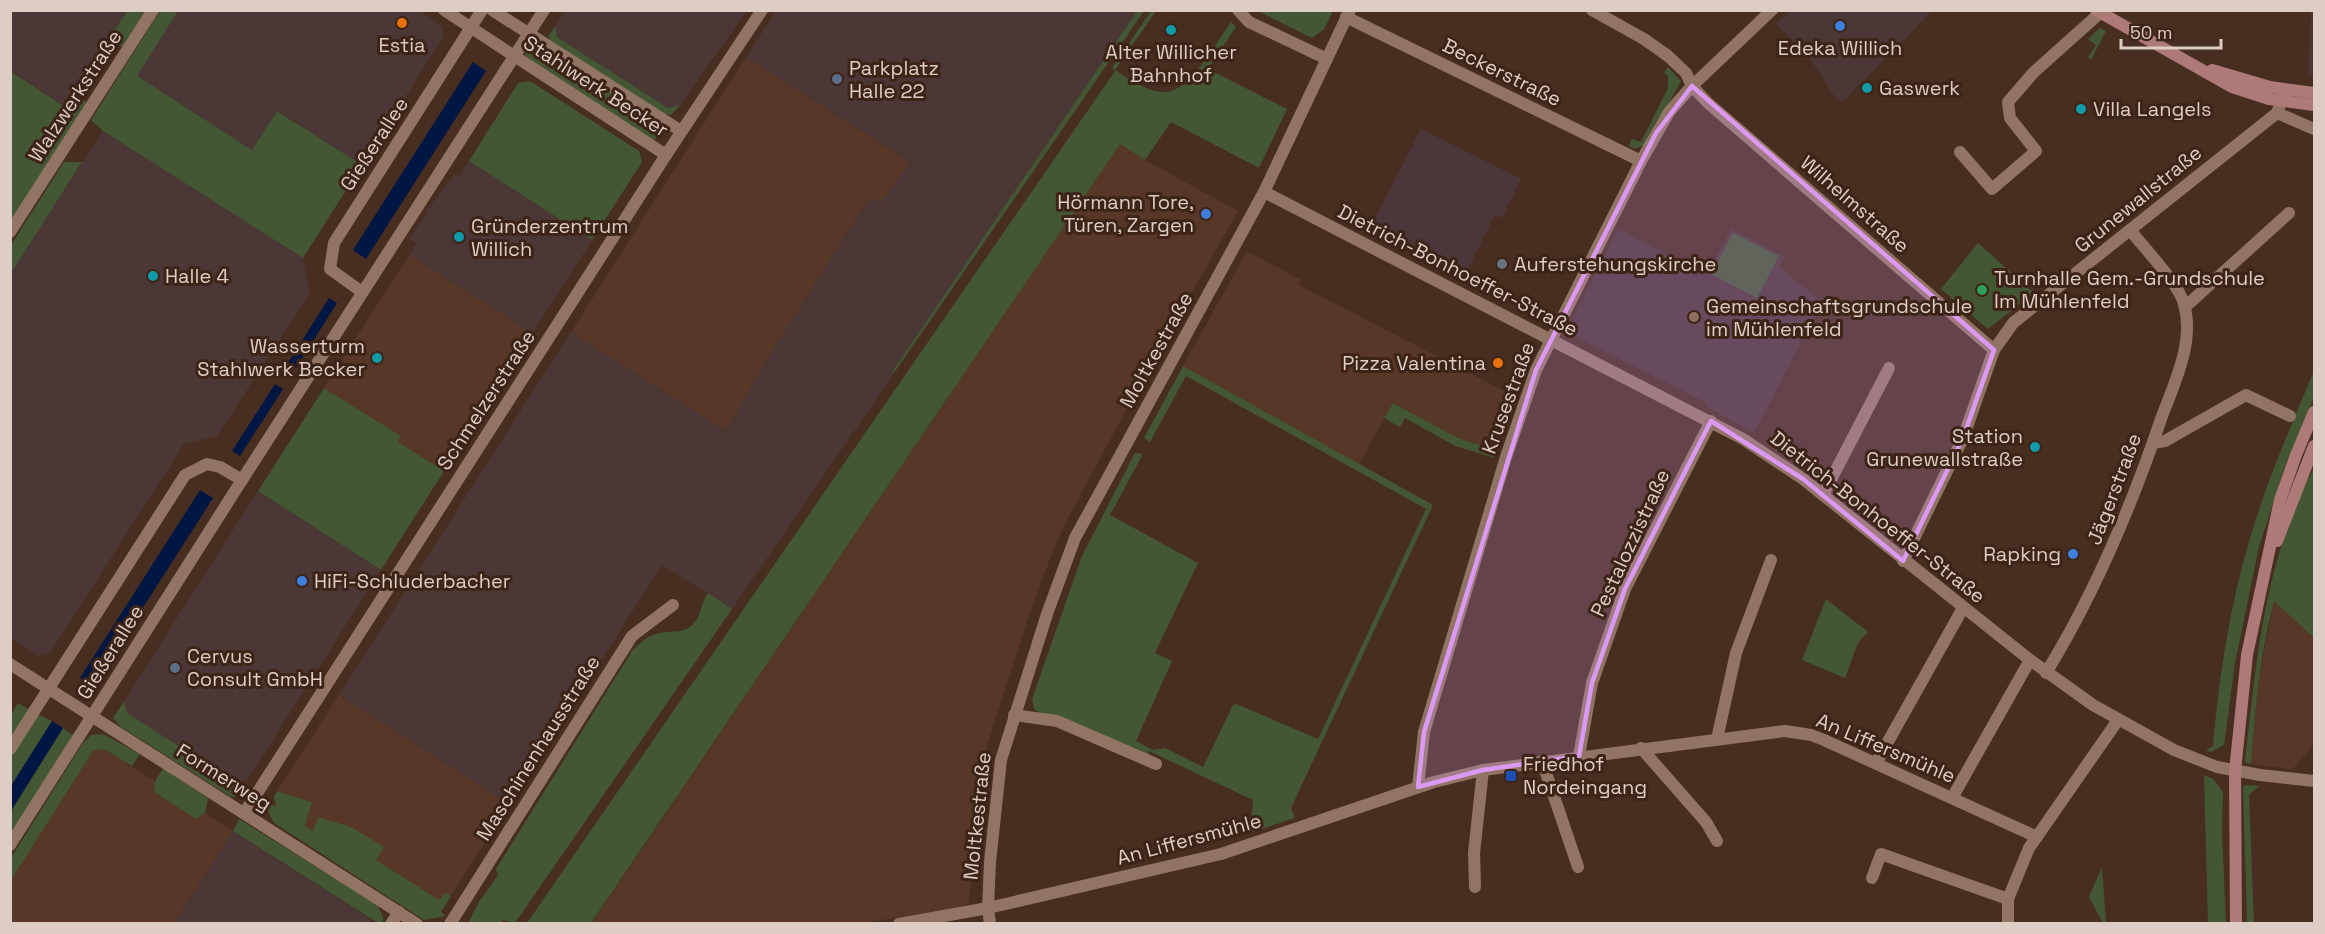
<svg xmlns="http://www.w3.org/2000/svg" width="2325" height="934" font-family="'Space Grotesk',sans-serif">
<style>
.commercial{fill:#4b3735}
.built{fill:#573727}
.education{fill:#4b3639}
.green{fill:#435735}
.water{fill:#001643}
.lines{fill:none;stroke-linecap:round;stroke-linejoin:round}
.street{stroke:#927465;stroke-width:12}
.secondary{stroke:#ae7a77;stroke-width:12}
.marked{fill:#dc99f4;fill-opacity:0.2;stroke:#dc99f4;stroke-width:4.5;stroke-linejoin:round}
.food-dot{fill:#e8710a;stroke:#3d2417;stroke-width:2}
.shop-dot{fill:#3f7fe0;stroke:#3d2417;stroke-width:2}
.culture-dot{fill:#0f9aa8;stroke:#3d2417;stroke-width:2}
.service-dot{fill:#5c6f8a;stroke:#3d2417;stroke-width:2}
.worship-dot{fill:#6b7280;stroke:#3d2417;stroke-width:2}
.leisure-dot{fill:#2e9e5b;stroke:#3d2417;stroke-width:2}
.education-dot{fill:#8d6e63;stroke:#3d2417;stroke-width:2}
.transit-dot{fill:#1a4fb4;stroke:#3d2417;stroke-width:2}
.labels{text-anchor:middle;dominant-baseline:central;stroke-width:6;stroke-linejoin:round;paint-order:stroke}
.poi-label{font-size:20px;fill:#decdc5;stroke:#3d2417;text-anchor:start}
.street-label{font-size:20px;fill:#decdc5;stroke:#3d2417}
</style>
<rect width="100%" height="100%" fill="#482e20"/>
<g class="commercial">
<polygon points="10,11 127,11 66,107 11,71"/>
<polygon points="178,11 419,11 441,25 444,36 362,165 278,111 252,150 136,76"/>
<polygon points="565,11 747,11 680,105 668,108 557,37 555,26"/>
<polygon points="776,11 1137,11 892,372 894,373 732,609 662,565 509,804 339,695 571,332 726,431 765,362 871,196 882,202 909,161 746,57"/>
<polygon points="1790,11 1790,10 1932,11 1842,102 1835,97 1809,57 1776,24"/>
<polygon points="2311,11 2314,11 2314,75 2308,76"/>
<polygon points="103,131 303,258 310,293 217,436 184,444 50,653 39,656 11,638 10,273"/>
<polygon points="469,161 592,240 532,333 409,255 416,244 409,238 428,212 426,211 455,174 459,176"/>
<polygon points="258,491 381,570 247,780 236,782 127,713 124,701"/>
<polygon points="233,831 369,918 370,923 174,924"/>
</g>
<g class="built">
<polygon points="746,57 910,162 881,203 870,197 765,362 726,431 571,332"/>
<polygon points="1120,144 1145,160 1238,211 1134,395 1064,526 1050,559 1031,609 983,758 969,903 956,909 861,923 591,924"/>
<polygon points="1247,251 1301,280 1299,285 1514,396 1498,451 1458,438 1393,403 1359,464 1183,366"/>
<polygon points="409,255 532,333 444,471 398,442 401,436 324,388"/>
<polygon points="2274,600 2314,638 2314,744 2293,769 2251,764 2254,717 2261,668"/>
<polygon points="339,695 509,804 451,896 446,892 440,901 376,860 318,817 314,832 305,826 312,802 277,791"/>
<polygon points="104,749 155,781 154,792 196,819 205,813 233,831 174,923 11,923 10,880 93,751"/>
</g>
<g class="education">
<polygon points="1421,129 1521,179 1502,218 1495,215 1463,279 1369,230"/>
<polygon points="1618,229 1707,274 1731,229 1785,257 1779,267 1822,302 1754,433 1706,406 1707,403 1566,332"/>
</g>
<g class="green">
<polygon points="1256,10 1333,10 1333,11 1324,29 1312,38"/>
<polygon points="127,11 145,11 122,47 110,38"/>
<polygon points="160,11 178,11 137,76 252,150 277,111 362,165 303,258 103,131 91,120"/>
<polygon points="1137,11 1144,11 894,373 892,372"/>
<path d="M 1151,11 L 1156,11 L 1115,70 C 1130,79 1148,93 1166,92 C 1190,91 1218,40 1231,22 L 1236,27 L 1208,69 L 1287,109 L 1259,168 L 1171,122 L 1145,160 L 1120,144 L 591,923 L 527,923 L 1115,71 L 1112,68 Z"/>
<polygon points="555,26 557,37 668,108 680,105 671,115 660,113 555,46 548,37"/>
<polygon points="2100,28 2106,31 2091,60 2088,57 2096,45 2088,39"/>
<polygon points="532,43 662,125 663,134 653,140 532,61 525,55 525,46"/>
<polygon points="1668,67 1681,81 1670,101 1655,123 1644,145 1635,149 1629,146 1632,139 1641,142 1668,88 1668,76 1664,73"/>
<polygon points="10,71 65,107 73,95 87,102 10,222"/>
<polygon points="530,81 639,151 642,162 592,240 469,161 518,83"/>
<polygon points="64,162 82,162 11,273 11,245"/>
<polygon points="1733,233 1779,256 1757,298 1711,274"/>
<polygon points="1978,243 2034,293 1988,329 1941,289"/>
<polygon points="1183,366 1433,505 1291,808 1295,818 1250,833 1253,800 1149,751 1148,755 1043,715 1034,709 1032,699 1082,556 1135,453 1143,454 1110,515 1198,563 1155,653 1172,661 1136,741 1153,750 1165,748 1203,767 1234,703 1318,739 1426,509 1186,376 1150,442 1144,438"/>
<path d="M 2314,371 L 2314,397 L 2284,469 L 2259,547 L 2235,663 L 2224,745 L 2211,752 L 2206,750 L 2213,746 C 2219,676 2230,605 2250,538 C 2267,480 2291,426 2314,371 Z"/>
<polygon points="324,388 401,436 398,442 444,471 381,570 258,491"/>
<polygon points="1393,403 1458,438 1498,451 1495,458 1455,446 1405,418 1400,427 1384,418"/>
<path d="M 2314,468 L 2314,638 L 2274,601 C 2260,654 2255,709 2251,764 L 2245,762 C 2256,663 2265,556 2314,468 Z"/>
<path d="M 708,593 L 732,609 L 515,923 L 503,920 L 500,923 L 468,923 L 479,902 L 498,875 L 496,869 L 632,651 C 640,643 648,635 660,633 C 671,630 682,634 691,626 C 702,617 700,604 708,593 Z"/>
<polygon points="1826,599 1868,632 1858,643 1845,678 1802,660"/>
<polygon points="124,701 127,713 251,792 231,797 121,727 113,718"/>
<polygon points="18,703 30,710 11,740 11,715"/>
<polygon points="37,714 52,721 11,786 11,756"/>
<polygon points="63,728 74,736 11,840 11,811"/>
<polygon points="103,734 140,754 132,766 104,749 93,751 11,880 11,858 83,743 91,735"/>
<polygon points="163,769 208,798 205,813 196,819 154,792 155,781"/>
<polygon points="2204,775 2213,779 2223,792 2222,834 2226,923 2208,923"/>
<polygon points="2246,785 2259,786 2249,795 2254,923 2247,923 2243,787"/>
<polygon points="277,791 312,802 305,826 313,831 318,817 351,827 384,847 376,860 439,900 446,892 451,896 441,912 446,916 424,920 274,823 262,799 276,807 274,797"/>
<polygon points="239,819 377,905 383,916 383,923 378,923 233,831"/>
<polygon points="2102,867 2106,923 2103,923 2089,897"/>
</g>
<g class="water">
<polygon points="473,62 486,71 366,259 353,250"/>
<polygon points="329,298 337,303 296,368 288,363"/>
<polygon points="275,384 283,389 240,456 232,451"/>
<polygon points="200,490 213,498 93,686 80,678"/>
<polygon points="52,721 63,728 11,811 11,786"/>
</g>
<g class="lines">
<g class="street">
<polyline points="444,10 666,155"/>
<polyline points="492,10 681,131"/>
<polyline points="1238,10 1249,22 1327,59"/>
<polyline points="1592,10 1644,39 1668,56 1686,73 1692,86 1708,103 1994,350"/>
<polyline points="1346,17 1641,161"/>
<polyline points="2277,113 2314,129"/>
<polyline points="1960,152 1992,189 2036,151 2010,118 2008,102 2034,72 2100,13"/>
<polyline points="1264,192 1743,439 1803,479 2030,660 2093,705 2174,750 2217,767 2260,775 2314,781"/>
<polyline points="10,232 153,10"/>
<polyline points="362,292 330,269 334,243 482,10"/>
<polyline points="2185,307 2289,213"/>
<polyline points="2153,443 2165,441 2246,395 2290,416"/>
<polyline points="1823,495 1889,368"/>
<polyline points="1903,561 1963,438 1994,350 2013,323 2277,113 2285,92"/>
<polyline points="10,664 417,924"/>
<path d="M 2046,673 C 2095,593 2131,508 2161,419 C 2174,384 2195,342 2184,304 C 2179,284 2144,248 2130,230"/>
<polyline points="1014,715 1057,721 1156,764"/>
<polyline points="1717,739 1736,653 1771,560"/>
<polyline points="1641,748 1706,822 1717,841"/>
<polyline points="10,749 185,475 207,464 220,467 242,480"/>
<polyline points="1579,756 1592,683 1625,589 1711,421"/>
<polyline points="1542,761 1578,867"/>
<polyline points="1876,763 1963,608"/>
<polyline points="1418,787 1424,732 1506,457 1536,370 1641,161 1669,112 1692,86 1772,10"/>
<polyline points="1952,798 2030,660"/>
<polyline points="245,812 666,155 762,10"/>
<polyline points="10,845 242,480 544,10"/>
<polyline points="1872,878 1881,854 2008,899"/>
<polyline points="1475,887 1474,853 1483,770"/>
<polyline points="391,924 399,912"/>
<polyline points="450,924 632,636 673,605"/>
<polyline points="899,924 988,908 1221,854 1434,782 1483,770 1785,731 1811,735 1824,740 2037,837"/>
<polyline points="990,924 988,908 990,862 1001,760 1047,614 1075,538 1264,192 1350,10"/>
<polyline points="2008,924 2008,899 2029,848 2118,720"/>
</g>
<g class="secondary">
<polyline points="2096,10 2232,87 2269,99 2314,105"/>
<polyline points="2212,70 2270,87 2314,93"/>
<polyline points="2277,541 2314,446"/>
<polyline points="2236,924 2235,771 2247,655 2280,500 2296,455 2314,412"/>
</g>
</g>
<path class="marked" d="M 1692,86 L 1994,350 L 1963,438 L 1903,561 L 1803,479 L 1711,421 L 1625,589 L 1592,683 L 1579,756 L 1483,770 L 1418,787 L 1424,732 L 1536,370 L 1656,133 Z"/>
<g class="food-dot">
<circle cx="402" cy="23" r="6"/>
<circle cx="1498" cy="363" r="6"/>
</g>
<g class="shop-dot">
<circle cx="1840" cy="26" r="6"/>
<circle cx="1206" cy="214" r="6"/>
<circle cx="2073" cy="554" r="6"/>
<circle cx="302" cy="581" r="6"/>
</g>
<g class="culture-dot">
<circle cx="1171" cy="30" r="6"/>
<circle cx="1867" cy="88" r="6"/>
<circle cx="2081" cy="109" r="6"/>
<circle cx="459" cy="237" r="6"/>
<circle cx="153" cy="276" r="6"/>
<circle cx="377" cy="358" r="6"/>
<circle cx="2035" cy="447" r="6"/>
</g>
<g class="service-dot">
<circle cx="837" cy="79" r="6"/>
<circle cx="175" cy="668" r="6"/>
</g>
<circle class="worship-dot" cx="1502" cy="264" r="6"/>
<circle class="leisure-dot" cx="1982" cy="290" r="6"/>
<circle class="education-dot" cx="1694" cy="317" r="6"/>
<rect class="transit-dot" x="1505" y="770" width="12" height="12" rx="3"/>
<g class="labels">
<g class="poi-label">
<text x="402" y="45" text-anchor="middle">Estia</text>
<text x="1840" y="48" text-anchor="middle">Edeka Willich</text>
<text x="1171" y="52" text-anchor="middle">Alter Willicher<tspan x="1171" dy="23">Bahnhof</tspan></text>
<text x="849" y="68">Parkplatz<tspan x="849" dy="23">Halle 22</tspan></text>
<text x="1879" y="88">Gaswerk</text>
<text x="2093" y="109">Villa Langels</text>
<text x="1194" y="202" text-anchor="end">Hörmann Tore,<tspan x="1194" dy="23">Türen, Zargen</tspan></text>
<text x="471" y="226">Gründerzentrum<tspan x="471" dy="23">Willich</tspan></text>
<text x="1514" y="264">Auferstehungskirche</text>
<text x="165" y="276">Halle 4</text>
<text x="1994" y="278">Turnhalle Gem.-Grundschule<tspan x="1994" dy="23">Im Mühlenfeld</tspan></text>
<text x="1706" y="306">Gemeinschaftsgrundschule<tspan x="1706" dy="23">im Mühlenfeld</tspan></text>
<text x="365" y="346" text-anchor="end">Wasserturm<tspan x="365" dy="23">Stahlwerk Becker</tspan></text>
<text x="1486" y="363" text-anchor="end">Pizza Valentina</text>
<text x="2023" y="436" text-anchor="end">Station<tspan x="2023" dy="23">Grunewallstraße</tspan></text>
<text x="2061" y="554" text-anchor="end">Rapking</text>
<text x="314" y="581">HiFi-Schluderbacher</text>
<text x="187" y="656">Cervus<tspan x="187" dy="23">Consult GmbH</tspan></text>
<text x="1523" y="764">Friedhof<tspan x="1523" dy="23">Nordeingang</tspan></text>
</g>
<g class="street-label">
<text transform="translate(1502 72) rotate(26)">Beckerstraße</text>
<text transform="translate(596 86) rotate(33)">Stahlwerk Becker</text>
<text transform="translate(75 96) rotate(-57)">Walzwerkstraße</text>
<text transform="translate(374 144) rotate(-57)">Gießerallee</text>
<text transform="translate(2138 199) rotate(-39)">Grunewallstraße</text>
<text transform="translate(1855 204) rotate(41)">Wilhelmstraße</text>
<text transform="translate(1458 270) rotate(27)">Dietrich-Bonhoeffer-Straße</text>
<text transform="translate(1156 350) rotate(-61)">Moltkestraße</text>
<text transform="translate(1508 398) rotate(-70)">Krusestraße</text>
<text transform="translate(486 400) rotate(-57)">Schmelzerstraße</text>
<text transform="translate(2114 489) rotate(-69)">Jägerstraße</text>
<text transform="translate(1878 517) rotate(38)">Dietrich-Bonhoeffer-Straße</text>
<text transform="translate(1630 543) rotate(-65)">Pestalozzistraße</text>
<text transform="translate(110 652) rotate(-58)">Gießerallee</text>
<text transform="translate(538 748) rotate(-58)">Maschinenhausstraße</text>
<text transform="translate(1886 748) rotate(23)">An Liffersmühle</text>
<text transform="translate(224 777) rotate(32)">Formerweg</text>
<text transform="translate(977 816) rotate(-84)">Moltkestraße</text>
<text transform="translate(1189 839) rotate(-15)">An Liffersmühle</text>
</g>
</g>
<rect width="2325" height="934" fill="none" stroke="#decdc5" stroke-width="24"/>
<path d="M2121 39v9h100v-9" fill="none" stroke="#decdc5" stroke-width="3"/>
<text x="2130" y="39" font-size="18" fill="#decdc5" stroke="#3d2417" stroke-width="4.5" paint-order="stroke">50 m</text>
</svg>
